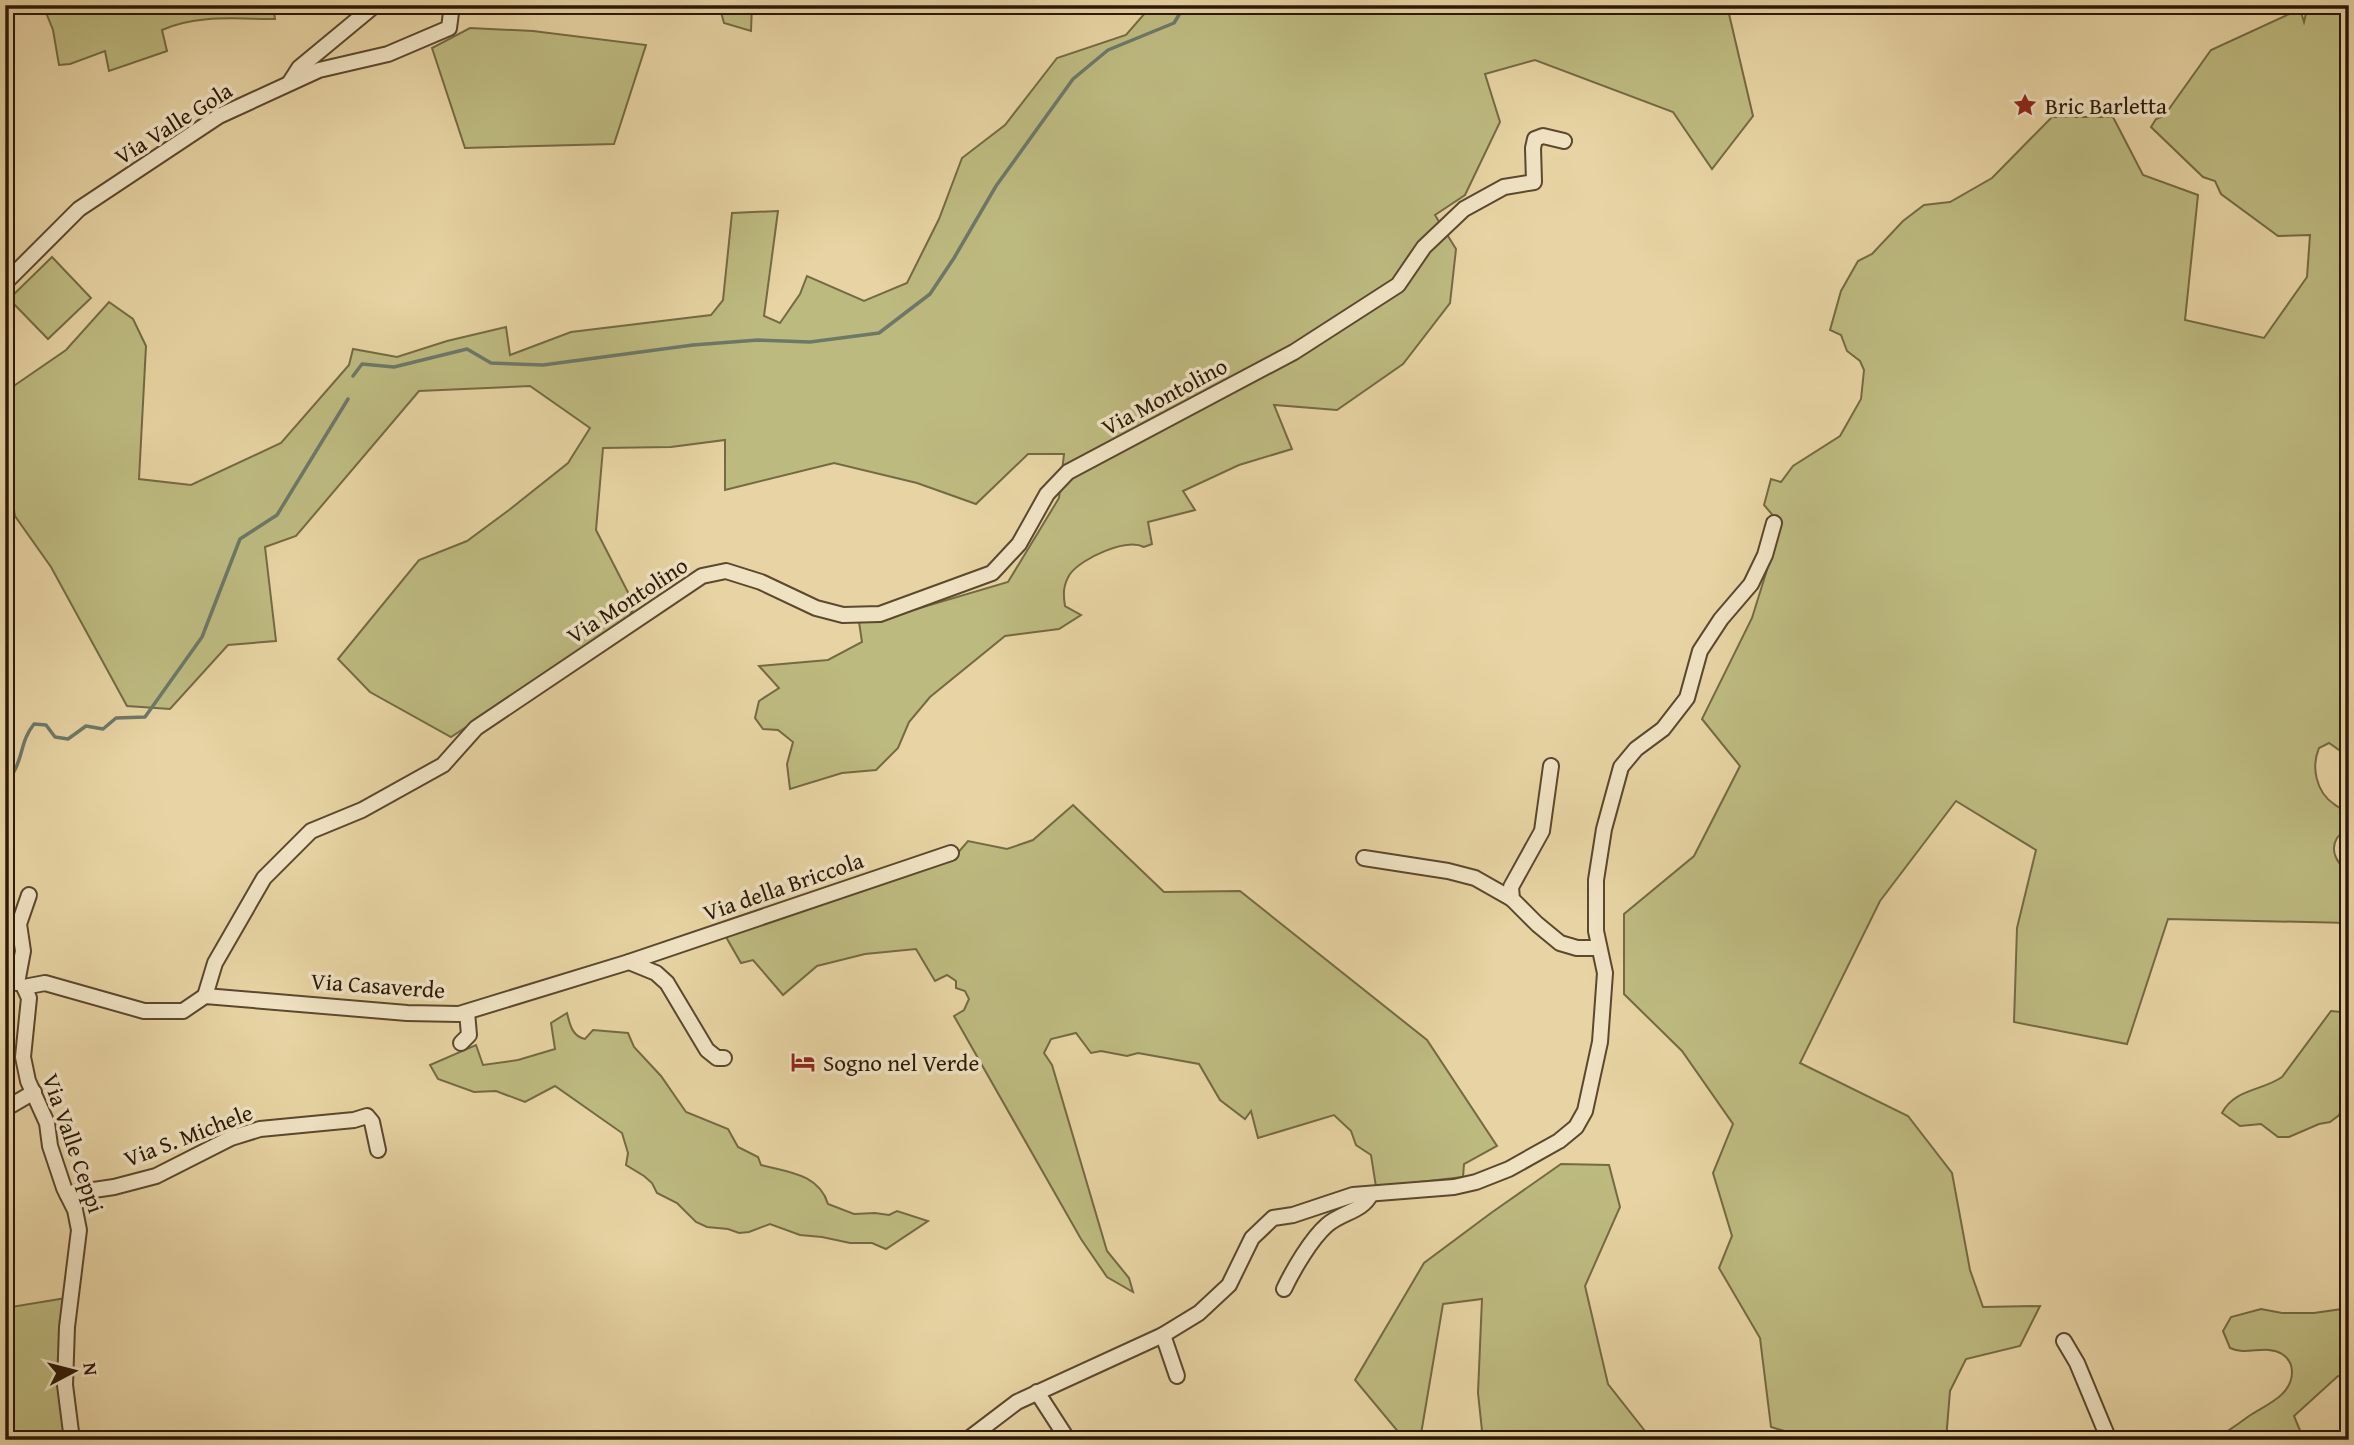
<svg xmlns="http://www.w3.org/2000/svg" width="2354" height="1445" font-family="'Gentium Book Plus',serif">
<style>
.green{fill:#bdba80;stroke:#746a43;stroke-width:2}
.lines{fill:none;stroke-linecap:round;stroke-linejoin:round}
.stream{stroke:#6c7868;stroke-width:3.5}
.minor-casing{stroke:#5b482d;stroke-width:18}
.minor{stroke:#efe2c3;stroke-width:14}
.labels{text-anchor:middle;dominant-baseline:central;stroke-width:7;stroke-linejoin:round;paint-order:stroke}
.poi-label{font-size:23px;fill:#2c1906;stroke:#efe2c3;text-anchor:start}
.street-label{font-size:23px;fill:#2c1906;stroke:#efe2c3}
</style>
<rect width="100%" height="100%" fill="#e7d3a3"/>
<filter id="stains"><feTurbulence type="fractalNoise" baseFrequency=".00286" numOctaves="4"/><feColorMatrix values="0 0 0 0 .2 0 0 0 0 .09 0 0 0 0 .02 0 0 0 .5 -.17"/></filter>
<radialGradient id="worn" r=".72"><stop offset=".6" stop-color="#630" stop-opacity="0"/><stop offset="1" stop-color="#630" stop-opacity=".3"/></radialGradient>
<g class="green">
<path d="M 43,5 L 273,5 L 275,19 C 238,19 197,14 162,30 L 167,51 L 109,71 L 105,51 L 70,64 L 59,65 L 53,30 Z"/>
<polygon points="719,5 752,5 751,31 724,23"/>
<path d="M 1152,5 L 1733,5 L 1729,14 L 1753,116 L 1712,169 L 1673,112 L 1535,60 L 1485,74 L 1500,122 L 1465,195 L 1435,215 L 1456,249 L 1450,303 L 1403,364 L 1337,410 L 1274,405 L 1292,449 L 1239,465 L 1183,491 L 1195,510 L 1148,522 L 1152,544 L 1144,547 C 1126,538 1082,558 1070,574 C 1063,585 1063,594 1065,606 L 1081,615 L 1059,629 L 1005,636 L 930,697 L 909,722 L 898,748 L 876,770 L 842,773 L 790,789 L 787,764 L 793,742 L 778,730 L 763,729 L 755,718 L 759,701 L 779,688 L 759,666 L 828,660 L 862,642 L 859,622 L 903,613 L 1008,582 L 1059,498 L 1064,454 L 1028,454 L 976,504 L 917,483 L 834,463 L 725,490 L 725,440 L 671,447 L 603,448 L 596,530 L 635,606 L 630,615 L 539,679 L 451,737 L 370,692 L 338,659 L 419,560 L 467,541 L 509,510 L 568,463 L 590,428 L 530,386 L 419,391 L 296,536 L 265,547 L 276,641 L 228,645 L 170,709 L 127,706 L 51,567 L 15,516 L 5,459 L 5,392 L 66,350 L 109,302 L 133,319 L 146,346 L 139,479 L 191,485 L 281,443 L 349,365 L 353,349 L 397,357 L 447,341 L 506,327 L 510,355 L 571,332 L 711,315 L 723,300 L 732,213 L 778,211 L 764,316 L 780,323 L 800,294 L 807,276 L 864,301 L 907,283 L 939,219 L 962,158 L 1005,125 L 1057,58 L 1126,35 Z"/>
<path d="M 2308,5 L 2349,5 L 2349,757 L 2329,743 L 2319,748 C 2311,767 2316,792 2334,804 C 2338,808 2345,809 2348,814 C 2349,817 2349,822 2349,825 C 2346,831 2341,833 2337,838 C 2329,851 2338,865 2349,872 L 2349,923 L 2168,919 L 2127,1044 L 2014,1022 L 2017,928 L 2036,850 L 1956,801 L 1880,901 L 1800,1063 L 1908,1116 L 1952,1173 L 1970,1270 L 1983,1307 L 2040,1306 L 2020,1346 L 1966,1359 L 1950,1391 L 1946,1440 L 1814,1440 L 1771,1427 L 1760,1338 L 1719,1268 L 1732,1236 L 1713,1173 L 1733,1124 L 1682,1051 L 1624,994 L 1624,914 L 1694,856 L 1740,766 L 1702,719 L 1752,618 L 1781,525 L 1764,505 L 1771,479 L 1781,482 L 1793,466 L 1840,436 L 1861,399 L 1864,370 L 1860,361 L 1847,351 L 1841,335 L 1830,330 L 1841,291 L 1858,261 L 1872,254 L 1903,221 L 1924,205 L 1950,202 L 1992,178 L 2052,117 L 2113,117 L 2143,175 L 2198,195 L 2185,320 L 2264,338 L 2307,277 L 2310,235 L 2278,236 L 2221,194 L 2215,181 L 2203,177 L 2151,127 L 2156,119 L 2164,116 L 2211,50 L 2300,9 L 2304,22 Z"/>
<polygon points="470,28 533,31 646,45 614,144 465,148 432,48"/>
<polygon points="52,257 91,298 48,339 9,299"/>
<polygon points="1073,805 1164,892 1240,891 1427,1040 1497,1146 1464,1164 1463,1177 1376,1187 1371,1155 1356,1145 1351,1131 1334,1115 1258,1138 1251,1111 1245,1119 1220,1100 1199,1064 1138,1053 1127,1056 1101,1051 1091,1053 1076,1033 1051,1039 1044,1053 1052,1065 1107,1251 1129,1278 1133,1292 1107,1277 1081,1239 954,1016 964,1010 969,999 965,991 956,988 956,981 947,975 935,981 916,949 865,954 817,966 783,995 753,960 741,963 726,937 918,871 957,854 968,841 1007,849 1033,840"/>
<path d="M 2331,1011 L 2341,1012 L 2349,1018 L 2349,1102 L 2338,1116 L 2330,1122 L 2319,1124 L 2289,1137 L 2278,1137 L 2261,1124 L 2240,1126 L 2222,1113 C 2234,1089 2262,1091 2282,1077 Z"/>
<path d="M 567,1013 C 570,1025 572,1036 585,1039 L 593,1030 L 628,1033 L 634,1047 L 661,1076 L 686,1112 L 728,1129 L 738,1147 L 758,1157 L 761,1165 C 788,1172 819,1174 828,1204 L 854,1214 L 875,1213 L 889,1215 L 897,1211 L 928,1221 L 886,1249 L 872,1243 L 850,1243 L 822,1237 L 800,1235 L 770,1224 L 749,1232 L 739,1233 L 728,1229 L 707,1227 L 696,1222 L 677,1203 L 657,1193 L 652,1183 L 644,1176 L 626,1165 L 628,1153 L 622,1133 L 555,1086 L 525,1102 L 496,1091 L 474,1092 L 438,1079 L 430,1065 L 476,1045 L 483,1065 L 518,1060 L 555,1049 L 551,1023 Z"/>
<polygon points="1561,1164 1609,1165 1620,1207 1585,1286 1608,1384 1652,1440 1483,1440 1478,1393 1482,1299 1443,1304 1420,1440 1405,1440 1355,1380 1424,1263 1491,1213"/>
<polygon points="66,1298 66,1440 5,1440 5,1308"/>
<path d="M 2349,1308 L 2349,1378 L 2338,1376 L 2294,1416 L 2304,1440 L 2212,1440 C 2226,1433 2237,1425 2249,1416 C 2265,1405 2292,1396 2292,1372 C 2292,1365 2288,1358 2282,1354 C 2266,1344 2247,1356 2230,1348 L 2223,1331 L 2231,1317 L 2261,1309 L 2282,1313 L 2314,1313 Z"/>
</g>
<g class="lines">
<g class="stream">
<polyline points="353,376 362,364 394,367 467,349 491,363 543,365 693,345 758,340 810,342 879,333 930,294 954,258 996,186 1073,79 1108,50 1174,23 1182,10"/>
<path d="M 5,784 C 25,762 18,744 34,724 L 46,725 L 55,737 L 68,739 L 86,726 L 103,729 L 116,718 L 145,717 L 202,637 L 240,539 L 277,515 L 348,399"/>
</g>
<g class="minor-casing">
<g id="minor">
<polyline points="290,82 299,68 375,5"/>
<polyline points="5,283 79,209 219,116 319,70 388,54 449,28 452,5"/>
<polyline points="1551,766 1542,831 1511,887 1512,899 1537,924 1560,943 1577,948 1599,948"/>
<polyline points="1364,858 1448,871 1475,878 1512,899"/>
<polyline points="629,962 951,853"/>
<polyline points="17,983 23,951 19,924 29,895"/>
<polyline points="24,987 45,983 144,1011 183,1011 205,996 407,1013 459,1014 629,962 656,973 667,983 707,1050 717,1058 724,1058"/>
<polyline points="24,987 29,998 23,1057 28,1081 47,1123 50,1146 64,1188 75,1210 79,1230 67,1327 65,1385 72,1440"/>
<polyline points="205,996 215,963 264,878 311,831 362,810 443,765 476,728 702,576 726,571 761,582 816,608 843,615 880,614 992,573 1019,544 1047,494 1068,472 1294,352 1398,285 1424,247 1464,209 1504,187 1534,182 1533,148 1535,139 1543,136 1564,141"/>
<polyline points="461,1043 469,1035 467,1012"/>
<polyline points="5,1109 34,1092"/>
<polyline points="67,1194 114,1187 156,1176 231,1138 260,1129 354,1120 367,1116 372,1122 378,1150"/>
<path d="M 1284,1289 C 1293,1270 1311,1239 1327,1225 C 1342,1212 1362,1212 1371,1194"/>
<polyline points="1163,1335 1177,1376"/>
<polyline points="2064,1341 2077,1363 2109,1440"/>
<polyline points="1037,1392 1068,1440"/>
<polyline points="967,1440 1017,1402 1163,1335 1199,1313 1229,1285 1252,1238 1273,1218 1293,1215 1353,1195 1454,1187 1476,1182 1509,1169 1559,1141 1576,1127 1585,1111 1600,1042 1605,973 1596,931 1596,880 1604,829 1621,767 1636,749 1663,729 1687,698 1700,651 1721,619 1751,584 1765,555 1774,523"/>
</g>
</g>
<use href="#minor" class="minor"/>
</g>
<defs>
<g id="sight-bare" transform="scale(1.89)"><path d="M0-6L1.8-2.2L6-1.7L2.9 1.2L3.7 5.4L0 3.3L-3.7 5.4L-2.9 1.2L-6-1.7L-1.8-2.2Z" fill="#8f2418" stroke="#efe2c3" stroke-width="2.5" paint-order="stroke"/></g>
<g id="hotel-bare" transform="scale(1.89)"><path d="M-6-4.5h1.5V1H6V5H4.5V3h-9V5H-6ZM-4 0a1.8 1.8 0 1 1 3.6 0ZM.5 0V-2.5h3Q6-2.5 6 0Z" fill="#8f2418" stroke="#efe2c3" stroke-width="2.5" paint-order="stroke"/></g>
</defs>
<g fill-rule="evenodd">
<use href="#sight-bare" x="2025" y="105"/>
<use href="#hotel-bare" x="803" y="1062"/>
</g>
<g class="labels">
<g class="poi-label">
<text x="2045" y="105">Bric Barletta</text>
<text x="823" y="1062">Sogno nel Verde</text>
</g>
<g class="street-label">
<text transform="translate(173 123) rotate(-32)">Via Valle Gola</text>
<text transform="translate(1164 396) rotate(-28)">Via Montolino</text>
<text transform="translate(627 600) rotate(-33)">Via Montolino</text>
<text transform="translate(783 886) rotate(-19)">Via della Briccola</text>
<text transform="translate(378 985) rotate(4)">Via Casaverde</text>
<text transform="translate(188 1135) rotate(-21)">Via S. Michele</text>
<text transform="translate(74 1143) rotate(71)">Via Valle Ceppi</text>
</g>
</g>
<rect width="2354" height="1445" fill="none" stroke="#e7d3a3" stroke-width="28"/>
<rect x="7" y="7" width="2340" height="1431" fill="none" stroke="#2c1906" stroke-width="3.5"/>
<rect x="14" y="14" width="2326" height="1417" fill="none" stroke="#2c1906" stroke-width="2"/>
<g transform="translate(74 1371) rotate(83)" stroke="#efe2c3" stroke-width="5" paint-order="stroke">
<path d="M0-5L12 26L0 18L-12 26Z" fill="#2c1906"/>
<text y="-10" font-size="19" font-weight="bold" text-anchor="middle" fill="#2c1906">N</text>
</g>
<rect width="100%" height="100%" filter="url(#stains)"/>
<rect width="100%" height="100%" fill="url(#worn)"/>
</svg>
